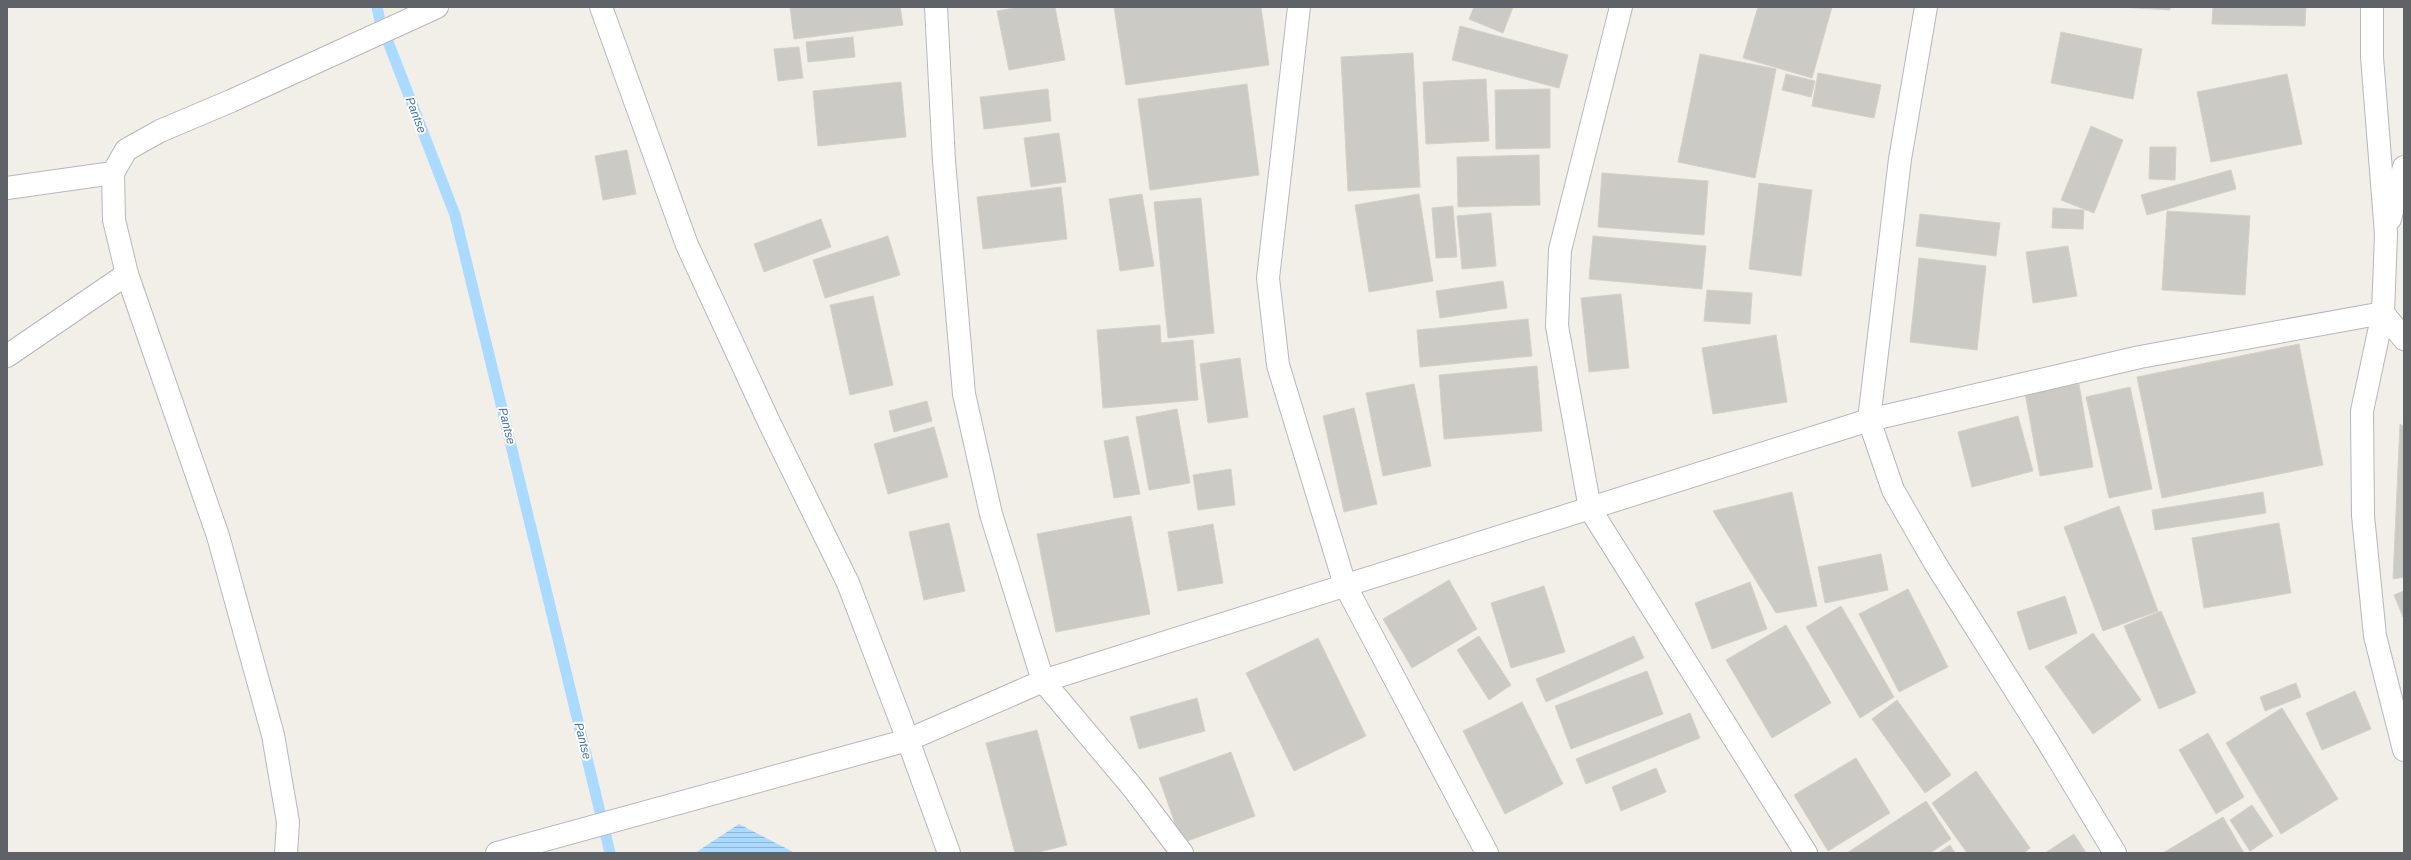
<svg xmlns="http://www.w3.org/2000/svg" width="2411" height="860" font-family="Arial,sans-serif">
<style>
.water{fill:url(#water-rules)}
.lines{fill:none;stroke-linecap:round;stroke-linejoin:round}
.stream{stroke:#aadaff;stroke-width:11}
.building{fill:#cccac5;stroke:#d6d1c6}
.street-casing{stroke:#b5b8bc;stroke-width:24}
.street{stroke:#fff;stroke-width:22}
.labels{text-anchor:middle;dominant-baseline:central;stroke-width:4;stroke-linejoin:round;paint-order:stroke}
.water-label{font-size:12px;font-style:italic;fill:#4174aa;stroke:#fff}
</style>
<defs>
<pattern id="water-rules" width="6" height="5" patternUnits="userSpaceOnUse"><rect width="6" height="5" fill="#aadaff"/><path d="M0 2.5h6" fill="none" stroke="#8eb4d2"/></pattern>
</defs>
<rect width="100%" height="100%" fill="#f1efe8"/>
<polygon class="water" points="739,824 795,853 695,853"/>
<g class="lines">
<polyline class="stream" points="377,7 380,21 455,215 610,853"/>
</g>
<g class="building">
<polygon points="790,7 900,7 903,25 794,39"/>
<polygon points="1019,7 1055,7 1065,60 1009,70 997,11"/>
<polygon points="1114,7 1261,7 1269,65 1126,85"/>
<polygon points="1474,7 1513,7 1503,33 1469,19"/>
<polygon points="1758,7 1832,7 1812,78 1743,58"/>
<polygon points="2121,7 2170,7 2170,10"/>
<polygon points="2213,7 2306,7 2305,26 2212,24"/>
<polygon points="1460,26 1568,55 1559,88 1452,60"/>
<polygon points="2061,32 2142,49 2133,99 2051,83"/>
<polygon points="853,37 855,57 808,62 806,42"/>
<polygon points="799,47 803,78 778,81 774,49"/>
<polygon points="1413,53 1420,187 1348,191 1341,57"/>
<polygon points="1700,54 1776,69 1755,178 1678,162"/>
<polygon points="1818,73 1881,85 1874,118 1812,106"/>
<polygon points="1786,74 1815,81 1811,97 1782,90"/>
<polygon points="2287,74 2302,144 2211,162 2197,92"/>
<polygon points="1486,79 1489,141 1426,144 1423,82"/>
<polygon points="901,82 906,137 818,146 813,91"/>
<polygon points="1247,84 1259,175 1150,190 1138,99"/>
<polygon points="1048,89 1051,121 984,129 980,97"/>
<polygon points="1550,89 1550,148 1496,149 1495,90"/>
<polygon points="2091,126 2123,140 2094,213 2061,200"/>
<polygon points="1059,133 1066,182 1031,187 1024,138"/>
<polygon points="2150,147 2176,147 2175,180 2149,179"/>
<polygon points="627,150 636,194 603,200 595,156"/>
<polygon points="1539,155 1540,205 1458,207 1457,157"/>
<polygon points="2231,170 2236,189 2147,215 2141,195"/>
<polygon points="1602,173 1708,181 1704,235 1598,227"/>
<polygon points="1759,183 1812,190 1801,276 1749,269"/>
<polygon points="1061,187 1067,239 983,249 977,197"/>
<polygon points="1142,194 1154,266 1120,271 1109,199"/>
<polygon points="1419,194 1433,281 1369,292 1355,205"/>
<polygon points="1201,198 1214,333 1168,338 1154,202"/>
<polygon points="1453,206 1457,257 1436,258 1432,208"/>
<polygon points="2053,208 2084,210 2083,229 2052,228"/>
<polygon points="2167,211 2250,216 2245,295 2162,290"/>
<polygon points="1491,213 1496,266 1462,269 1457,216"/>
<polygon points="1920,214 2000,223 1996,256 1916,246"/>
<polygon points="821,219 831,247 764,272 754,244"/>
<polygon points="888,236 900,275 825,298 813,260"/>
<polygon points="1593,236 1706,246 1702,289 1589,279"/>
<polygon points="2068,246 2077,296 2033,303 2026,252"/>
<polygon points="1919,258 1986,266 1977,350 1910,342"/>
<polygon points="1503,281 1507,308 1440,318 1436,291"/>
<polygon points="1707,290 1752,293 1750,324 1704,321"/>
<polygon points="1621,294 1629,368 1589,372 1581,298"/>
<polygon points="873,296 893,385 850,395 830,305"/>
<polygon points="1528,319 1532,356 1420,367 1417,330"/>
<polygon points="1160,325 1161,343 1193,340 1198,400 1103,408 1097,330"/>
<polygon points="1776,335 1787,402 1713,414 1702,348"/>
<polygon points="2299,344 2323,465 2162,498 2137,377"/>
<polygon points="1240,358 1248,417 1208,423 1200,364"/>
<polygon points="1537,366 1542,431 1444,439 1439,375"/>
<polygon points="1414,384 1431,466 1383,476 1366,393"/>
<polygon points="2079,384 2093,467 2040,476 2025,393"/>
<polygon points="2130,387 2152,489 2109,498 2086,397"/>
<polygon points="927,401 932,421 894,432 889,411"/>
<polygon points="1354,408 1377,504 1344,512 1323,416"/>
<polygon points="1177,409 1190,483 1149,490 1136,417"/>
<polygon points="2018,416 2033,471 1972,487 1958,432"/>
<polygon points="2400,424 2404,427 2404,577 2393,579"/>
<polygon points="934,427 948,477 888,494 874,444"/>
<polygon points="1128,436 1140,494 1114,498 1104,441"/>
<polygon points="1231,469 1235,505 1198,510 1193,475"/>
<polygon points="1792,492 1817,606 1776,613 1713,511"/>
<polygon points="2263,492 2266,513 2155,530 2152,510"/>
<polygon points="2119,506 2158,611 2103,631 2064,527"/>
<polygon points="1131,516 1150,614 1056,632 1037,534"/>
<polygon points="949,523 965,591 924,600 909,532"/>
<polygon points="2279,523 2291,593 2204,608 2192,538"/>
<polygon points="1213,524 1223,583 1178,591 1168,532"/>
<polygon points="1881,554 1888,590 1825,603 1818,567"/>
<polygon points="1449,580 1477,629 1412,668 1383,619"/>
<polygon points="1750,582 1767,629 1712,649 1695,603"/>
<polygon points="1544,586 1565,652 1511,668 1491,603"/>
<polygon points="1908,589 1948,667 1899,692 1859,614"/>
<polygon points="2404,591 2404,617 2403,617 2394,595"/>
<polygon points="2065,596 2077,633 2029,650 2017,612"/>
<polygon points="1841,606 1894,697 1860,718 1806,627"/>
<polygon points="2161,611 2196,693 2159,709 2124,626"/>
<polygon points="1786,625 1831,703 1772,738 1726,660"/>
<polygon points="2093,633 2141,700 2093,734 2045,667"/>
<polygon points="1479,636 1511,685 1489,700 1457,650"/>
<polygon points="1634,636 1644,658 1546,702 1536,679"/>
<polygon points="1318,638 1366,736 1294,771 1246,673"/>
<polygon points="1647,671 1663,714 1571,749 1555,706"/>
<polygon points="2296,683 2301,697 2265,711 2260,697"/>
<polygon points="2355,691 2371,729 2322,750 2306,713"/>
<polygon points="1197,698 1205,731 1139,749 1130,717"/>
<polygon points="1897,700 1951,775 1925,793 1872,719"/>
<polygon points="1522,702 1563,784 1505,814 1463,731"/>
<polygon points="2282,708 2338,799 2281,834 2226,743"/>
<polygon points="1690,713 1700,738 1586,784 1576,759"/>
<polygon points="1037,730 1067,845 1035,853 1015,853 986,743"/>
<polygon points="2208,733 2244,797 2216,814 2179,750"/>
<polygon points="1231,752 1255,816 1182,843 1159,778"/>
<polygon points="1856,758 1890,813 1828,851 1794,795"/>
<polygon points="1656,768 1666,792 1621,811 1612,787"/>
<polygon points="1976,771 2030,848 2024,853 1967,853 1932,803"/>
<polygon points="1926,801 1951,839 1930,853 1847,853"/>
<polygon points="2252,805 2273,836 2250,851 2230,820"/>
<polygon points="2223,817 2244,853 2163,853"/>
<polygon points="2074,834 2086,853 2045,853"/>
<polygon points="1950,845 1955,853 1938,853"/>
</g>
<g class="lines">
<g class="street-casing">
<g id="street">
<polyline points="936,7 944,161 964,394 991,514 1043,681 908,740 949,853"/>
<polyline points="1299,7 1268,278 1278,365 1345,585 1487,853"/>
<polyline points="1621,7 1560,250 1557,326 1590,509 1806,853"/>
<polyline points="1926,7 1900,159 1869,420 1893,490 1935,563 2048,742 2115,853"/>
<polyline points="2372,7 2372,57 2386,234 2383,313 2404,339"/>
<polyline points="7,188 113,173"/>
<polyline points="2390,219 2404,167"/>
<polyline points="7,356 127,274"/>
<polyline points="286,853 288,822 273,735 218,536 127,274 114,220 113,173 126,150 160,131 231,101 437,7"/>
<polyline points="497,853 908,740 848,583 769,422 687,245 601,7"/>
<polyline points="1182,853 1133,788 1043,681 1869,420 2140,357 2383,313 2362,411 2363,516 2375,636 2404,750"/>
</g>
</g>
<use href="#street" class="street"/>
</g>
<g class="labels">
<g class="water-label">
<text transform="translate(416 115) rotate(69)">Pantse</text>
<text transform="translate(507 426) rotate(76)">Pantse</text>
<text transform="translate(583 741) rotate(76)">Pantse</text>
</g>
</g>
<rect width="2411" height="860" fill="none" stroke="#5f6368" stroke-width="16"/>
</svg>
